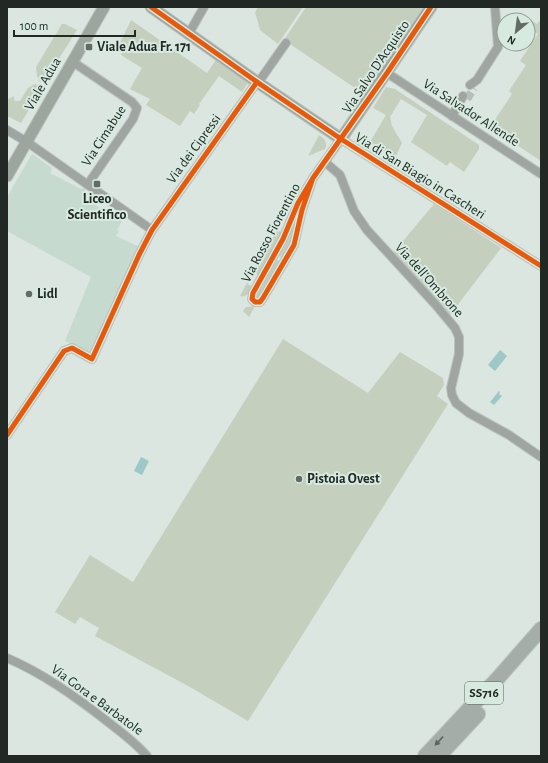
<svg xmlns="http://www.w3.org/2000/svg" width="548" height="763" font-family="'Alegreya Sans',sans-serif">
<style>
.built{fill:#c7dad0}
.green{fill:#c4cfbe}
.water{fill:#9dc8c8}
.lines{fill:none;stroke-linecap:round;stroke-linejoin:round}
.street-tunnel{stroke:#b6c0bb;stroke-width:8;stroke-dasharray:8 4;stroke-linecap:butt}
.street-casing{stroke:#bbc3be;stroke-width:10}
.secondary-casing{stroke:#bbc3be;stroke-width:13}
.highway-casing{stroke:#bbc3be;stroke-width:16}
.street{stroke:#9fa5a0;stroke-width:8}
.secondary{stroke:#9da59f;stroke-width:11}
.highway{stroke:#a4ada7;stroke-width:14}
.cycleway-casing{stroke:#d7eae0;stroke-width:8}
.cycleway{stroke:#e8590c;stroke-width:5}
.oneway{fill:#5c6460}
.poi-dot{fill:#636b66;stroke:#d7eae0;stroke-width:1.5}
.labels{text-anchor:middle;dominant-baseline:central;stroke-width:4;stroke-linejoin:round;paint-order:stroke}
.shield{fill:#d7eae0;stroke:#58635d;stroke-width:1}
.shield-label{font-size:13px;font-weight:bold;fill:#222925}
.poi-label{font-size:14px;font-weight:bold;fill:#222925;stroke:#d7eae0;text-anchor:start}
.street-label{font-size:14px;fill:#222925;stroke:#d7eae0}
</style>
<rect width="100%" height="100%" fill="#dbe6e0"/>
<polygon class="built" points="32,154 52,168 50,173 81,189 83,188 86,189 83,194 86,195 84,198 122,221 117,230 119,231 116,236 140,247 91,352 86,352 65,341 91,277 7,231 7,197"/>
<g class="green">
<polygon points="258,7 303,7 278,44 260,30 255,12"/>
<polygon points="306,7 423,7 364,94 284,40"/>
<polygon points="541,19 541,161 490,127 512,94 509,91 526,65 520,61 538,34 528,28 528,25 531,20 537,24"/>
<polygon points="131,20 207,73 216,60 248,83 242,92 219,76 199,104 200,105 194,114 190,111 180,126 146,105 150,99 130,89 142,68 121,55 123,50 118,47"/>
<polygon points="62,24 65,24 77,30 45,81 40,82 37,76 36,67"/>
<polygon points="35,84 40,86 40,91 21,123 7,116 7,100 14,96 14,99 15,101 20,101 28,88"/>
<polygon points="386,87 395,89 479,145 479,149 464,172 450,162 447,166 411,142 427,115 401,99 390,117 392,126 402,143 395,158 370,142 386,115 373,108"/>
<path d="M 319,135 C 325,139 328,143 325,149 L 308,156 Z"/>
<polygon points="434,204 501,248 450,315 393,253"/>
<polygon points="297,212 292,239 282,258 278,255"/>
<polygon points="277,230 281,232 281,235 259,275 253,271"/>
<polygon points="274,259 278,260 279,263 260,298 257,299 254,294"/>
<path d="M 247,283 L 252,287 C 249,292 247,298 240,296 Z"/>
<polygon points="255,306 249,317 243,311 246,307"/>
<polygon points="283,339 368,393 400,352 443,378 444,385 437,396 448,404 248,721 190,687 95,636 99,628 80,617 75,624 55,612 90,555 133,582"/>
</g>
<g class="water">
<polygon points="500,350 507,356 495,371 488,365"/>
<polygon points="499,391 500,392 499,394 502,396 494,405 490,402"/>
<polygon points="141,457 149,461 142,475 134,471"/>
</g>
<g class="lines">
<polyline class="street-tunnel" points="467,99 474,88"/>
<g class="street-casing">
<g id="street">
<polyline points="188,35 204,7"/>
<polyline points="73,62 132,102 137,108 133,119 88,184"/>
<polyline points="387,73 541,174"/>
<polyline points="258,83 286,43"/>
<polyline points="470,85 477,80 498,47 495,7"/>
<polyline points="452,116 463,96"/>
<polyline points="7,130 27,142 152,230"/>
<polyline points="325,162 340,175 354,211 367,230 435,304 455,328 459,337 459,354 451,388 452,395 456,403 469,413 509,435 541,457"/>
<polyline points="313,178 302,210 294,245 263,298 260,302 255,302 252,299 253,293 283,239 298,203 313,178 341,139 541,266"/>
<polyline points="7,435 64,351 72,348 92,359 139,255 152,230 257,82"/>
<path d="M 7,658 C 42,673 73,695 103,718 C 118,730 134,741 147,756"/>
</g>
</g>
<g class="secondary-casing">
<g id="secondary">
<polyline points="151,7 257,82 341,139 431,7"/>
<polyline points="7,176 104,7"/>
</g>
</g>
<g class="highway-casing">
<g id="highway">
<polyline points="425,756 499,677 541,629"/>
<polyline points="439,756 478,714"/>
</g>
</g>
<use href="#street" class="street"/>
<use href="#secondary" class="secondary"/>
<use href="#highway" class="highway"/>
<g class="cycleway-casing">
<g id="cycleway">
<polyline points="151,7 257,82 341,139 541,266"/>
<polyline points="313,178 302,210 294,245 263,298 260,302 255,302 252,299 253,293 283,239 298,203 313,178 387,73 431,7"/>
<polyline points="7,435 64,351 72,348 92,359 139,255 152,230 257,82"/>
</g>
</g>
<use href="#cycleway" class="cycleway"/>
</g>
<defs><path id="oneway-solid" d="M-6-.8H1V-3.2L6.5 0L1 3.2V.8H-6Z"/></defs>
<use class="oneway" href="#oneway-solid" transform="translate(439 741) rotate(133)"/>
<g class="poi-dot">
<rect x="85" y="43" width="8" height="8" rx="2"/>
<rect x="93" y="180" width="8" height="8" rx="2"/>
<circle cx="29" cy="294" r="4"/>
<circle cx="299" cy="479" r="4"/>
</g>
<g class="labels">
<rect class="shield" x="465" y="682" width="38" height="22" rx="3"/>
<g class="shield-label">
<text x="484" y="693">SS716</text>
</g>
<g class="poi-label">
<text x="97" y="47">Viale Adua Fr. 171</text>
<text x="97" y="199" text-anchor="middle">Liceo<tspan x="97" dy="16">Scientifico</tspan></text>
<text x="37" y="294">Lidl</text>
<text x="307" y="479">Pistoia Ovest</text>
</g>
<g class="street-label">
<text transform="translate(376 67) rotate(-56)">Via Salvo D'Acquisto</text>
<text transform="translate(43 84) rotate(-60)">Viale Adua</text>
<text transform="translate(471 113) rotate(33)">Via Salvador Allende</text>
<text transform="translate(104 136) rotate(-57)">Via Cimabue</text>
<text transform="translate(194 149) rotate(-54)">Via dei Cipressi</text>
<text transform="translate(420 176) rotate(32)">Via di San Biagio in Cascheri</text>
<text transform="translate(271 233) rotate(-62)">Via Rosso Fiorentino</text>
<text transform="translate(429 280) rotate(48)">Via dell'Ombrone</text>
<text transform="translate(97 700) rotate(36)">Via Gora e Barbatole</text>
</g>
</g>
<rect width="548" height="763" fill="none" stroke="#222925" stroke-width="16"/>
<g transform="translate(516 32) rotate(209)"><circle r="19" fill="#d7eae0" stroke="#8f9d95"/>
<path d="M0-3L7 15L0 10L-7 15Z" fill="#636b66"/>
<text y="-6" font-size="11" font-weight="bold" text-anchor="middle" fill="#222925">N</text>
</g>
<path d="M14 30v6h121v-6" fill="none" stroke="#222925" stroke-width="2"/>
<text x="20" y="30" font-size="12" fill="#222925" stroke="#d7eae0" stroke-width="3" paint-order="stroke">100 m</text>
</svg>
